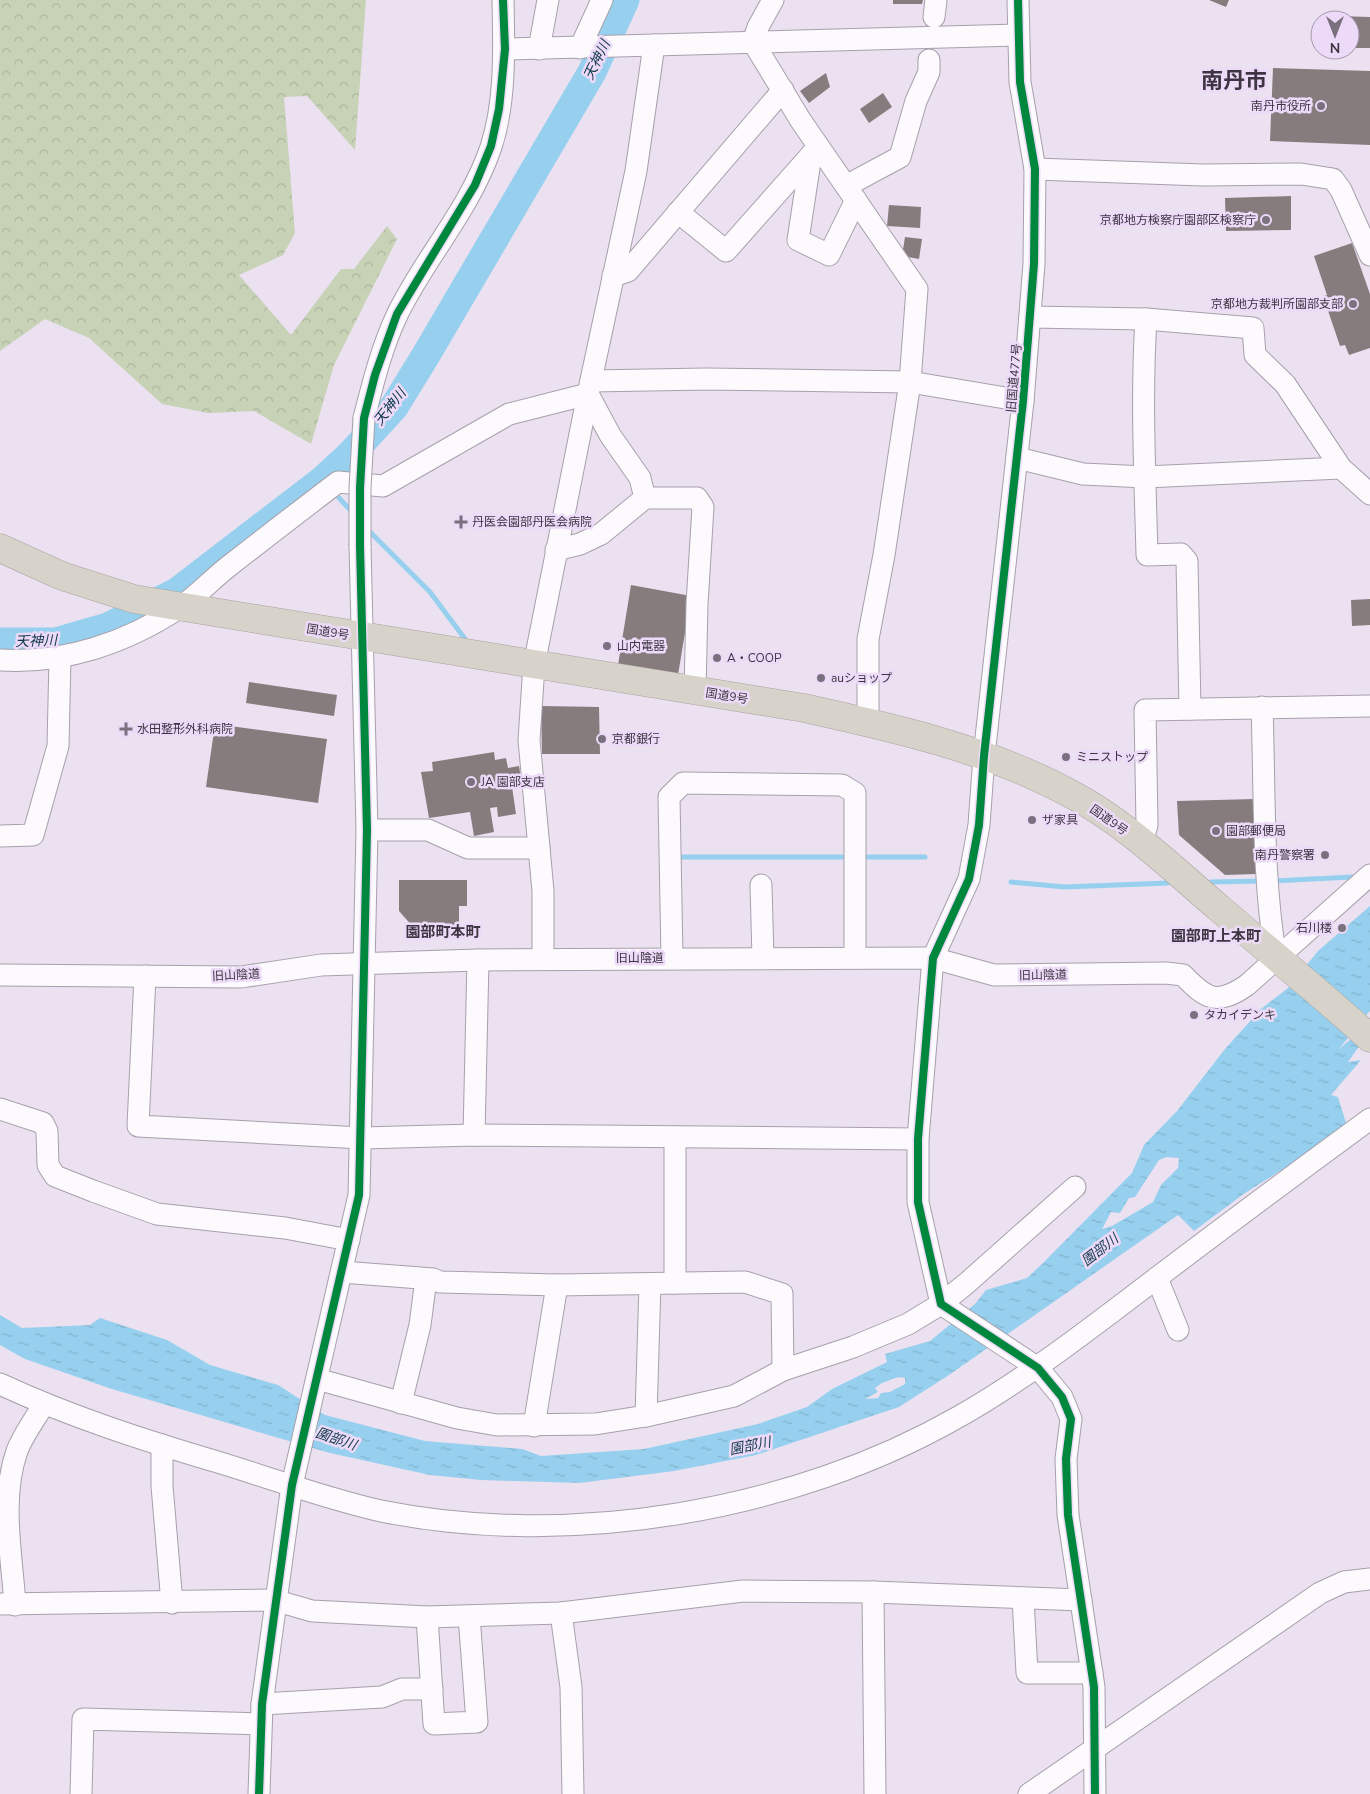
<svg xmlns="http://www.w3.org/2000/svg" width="1370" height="1794" font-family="'Nunito Sans','Noto Sans JP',sans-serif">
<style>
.forest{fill:url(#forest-crowns)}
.water{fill:url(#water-ripples);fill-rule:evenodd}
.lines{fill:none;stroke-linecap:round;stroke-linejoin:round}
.stream{stroke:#96d0ee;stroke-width:5}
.river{stroke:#96d0ee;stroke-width:29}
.building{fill:#867c7e}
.minor-casing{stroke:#a7a0ac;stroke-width:23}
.highway-casing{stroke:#aaa19e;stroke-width:29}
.minor{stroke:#fcfafd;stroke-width:21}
.highway{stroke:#d7d3ca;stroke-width:28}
.minor-bridge-casing{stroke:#a7a0ac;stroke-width:23;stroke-linecap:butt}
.minor-bridge{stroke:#fcfafd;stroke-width:21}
.cycleway-casing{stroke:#ecdaf8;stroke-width:11}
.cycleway{stroke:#00873e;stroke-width:8}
.poi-dot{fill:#7a717f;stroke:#ecdaf8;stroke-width:2}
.labels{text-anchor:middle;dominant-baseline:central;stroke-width:5;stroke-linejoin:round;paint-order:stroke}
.poi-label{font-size:12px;fill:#3d3541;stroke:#ecdaf8;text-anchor:start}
.street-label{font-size:12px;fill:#3d3541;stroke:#ecdaf8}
.water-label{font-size:14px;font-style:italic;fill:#113949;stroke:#ecdaf8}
.quarter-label{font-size:15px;font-weight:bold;fill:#3d3541;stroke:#ecdaf8}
.town-label{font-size:22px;font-weight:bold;fill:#3d3541;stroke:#ecdaf8}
</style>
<defs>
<pattern id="forest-crowns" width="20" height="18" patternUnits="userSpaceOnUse" patternTransform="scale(1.25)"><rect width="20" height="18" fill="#c8d2b7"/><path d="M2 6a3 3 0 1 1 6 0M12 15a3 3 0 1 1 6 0" fill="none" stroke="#adb59f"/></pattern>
<pattern id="water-ripples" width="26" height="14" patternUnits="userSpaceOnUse" patternTransform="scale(1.25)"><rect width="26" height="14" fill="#96d0ee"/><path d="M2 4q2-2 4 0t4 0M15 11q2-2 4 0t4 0" fill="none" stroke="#82b3cd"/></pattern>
</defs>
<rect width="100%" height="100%" fill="#ebe1f1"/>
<polygon class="forest" points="0,0 366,0 355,150 307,96 284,97 295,233 283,255 239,275 291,335 341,269 354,269 387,226 397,239 334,365 311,444 254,411 208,413 162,404 89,338 45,319 0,351"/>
<path class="water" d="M 1370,906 L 1370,1011 L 1339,1049 L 1370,1023 L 1370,1031 L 1348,1062 L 1361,1060 L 1331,1095 L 1338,1097 L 1346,1123 L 1327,1141 L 1245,1193 L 1194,1231 L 1178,1215 L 949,1375 L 899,1407 L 756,1455 L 674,1471 L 579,1483 L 481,1480 L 430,1475 L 330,1453 L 112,1389 L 25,1359 L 0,1345 L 0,1315 L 22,1328 L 90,1325 L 100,1318 L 167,1340 L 210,1365 L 278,1385 L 325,1415 L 425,1441 L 522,1449 L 541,1456 L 644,1449 L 758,1424 L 807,1407 L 832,1389 L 887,1362 L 885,1354 L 930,1341 L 975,1304 L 986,1290 L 1027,1278 L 1044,1262 L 1132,1173 L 1144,1145 L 1177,1111 L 1225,1049 L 1261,1009 L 1288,988 L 1318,951 ZM 1166,1157 L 1179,1158 L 1178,1168 L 1161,1185 L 1153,1202 L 1112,1226 L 1102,1229 L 1111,1212 L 1120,1213 L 1129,1198 L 1135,1197 L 1159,1160 ZM 898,1377 L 905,1378 L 905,1384 L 890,1392 L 881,1393 L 878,1398 L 865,1399 L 878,1392 L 875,1388 L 882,1383 Z"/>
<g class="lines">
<g class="stream">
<polyline points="339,498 354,514"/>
<polyline points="366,528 430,592 465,639"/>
<polyline points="682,857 850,857"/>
<polyline points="861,857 925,857"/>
<polyline points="1273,881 1352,877"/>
<polyline points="1011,882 1065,887 1168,883"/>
<polyline points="1211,882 1262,881"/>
</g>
<polyline class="river" points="0,642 56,642 108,627 177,592 323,480 349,456 394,407 426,355 592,72 625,0"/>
</g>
<g class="building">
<polygon points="893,0 923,0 922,4 893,4"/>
<polygon points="1209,0 1229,0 1226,7"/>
<polygon points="1338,16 1370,17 1370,48 1350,48 1350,20 1338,20"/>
<polygon points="1273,68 1370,71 1370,145 1270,141"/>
<polygon points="826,73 830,87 809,103 800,91"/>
<polygon points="883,93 892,107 869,123 860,109"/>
<polygon points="1291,196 1291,230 1226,231 1225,198"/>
<polygon points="889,205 921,207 920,228 887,226"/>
<polygon points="905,237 922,239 919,259 902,256"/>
<polygon points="1352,243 1370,294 1370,348 1349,355 1345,345 1340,346 1323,296 1327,295 1314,256"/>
<polygon points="631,585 691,596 678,675 618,665"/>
<polygon points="1370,599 1370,625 1352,626 1351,600"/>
<polygon points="249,682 337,695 334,716 246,703"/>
<polygon points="541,706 599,707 600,754 542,754"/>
<polygon points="215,724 327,739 318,803 206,787"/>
<polygon points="494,752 495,760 506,758 508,768 519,766 521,779 511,780 516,814 498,817 497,807 490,808 494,832 474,836 470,812 429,818 421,772 433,771 432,762"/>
<polygon points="1255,799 1256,874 1225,875 1179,835 1177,801"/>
<polygon points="399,880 467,880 467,906 459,906 459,936 421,936 399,911"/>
</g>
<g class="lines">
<g class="minor-casing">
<g id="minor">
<polyline points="773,0 758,27 753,42 801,121 917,289 910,382 884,555 868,639 868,722"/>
<polyline points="1018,0 1020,82 1035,169 1034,264 1023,401 984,756 979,825 969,879 933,958 918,1139 918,1202 941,1304 1038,1368 1062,1397 1071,1419 1066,1459 1068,1515 1094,1687 1095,1794"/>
<polyline points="934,17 936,0"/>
<polyline points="580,48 602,0"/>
<polyline points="505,49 1018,35"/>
<polyline points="539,49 548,0"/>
<polyline points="811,155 798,240 829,255 856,200"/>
<polyline points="1035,169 1203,175 1301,174 1333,179 1341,190 1370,255"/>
<polyline points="846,186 900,157 916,101 929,72 929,60"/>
<polyline points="678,212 726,251 818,147"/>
<polyline points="613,276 628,271 783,90"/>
<polyline points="1030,317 1146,319 1253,328 1255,355 1285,384 1341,468 1370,494"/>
<path d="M 1146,319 C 1141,398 1145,476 1147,555 L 1181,554 L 1187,561 L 1190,709"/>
<polyline points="591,381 706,379 910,382 1023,401"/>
<path d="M 364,418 C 373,383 382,346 398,313 C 426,256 470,209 491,147 C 506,101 504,48 503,0"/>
<polyline points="1017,458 1083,474 1145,477 1341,468"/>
<polyline points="556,550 580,544 601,534 645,498 697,498 703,507 697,604 695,691"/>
<path d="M 0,660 C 64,664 126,643 179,608 C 197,596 212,579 229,566 C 265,538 301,510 338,482 L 383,486 L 509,414 L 588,394 L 610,435 L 640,478 L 645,498"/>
<path d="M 1262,707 C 1265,791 1262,876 1276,958"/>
<polyline points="367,830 428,830 468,848 539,848"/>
<polyline points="0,836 33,835 58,746 60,658"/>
<polyline points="1142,843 1147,825 1145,710 1370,706"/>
<polyline points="761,885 763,958"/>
<polyline points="672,958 669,797 683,783 842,785 855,793 855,958"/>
<polyline points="543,959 543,891 529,740 534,665 588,394 636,171 654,45"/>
<path d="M 0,975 L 241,977 L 321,965 L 478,960 L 933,958 L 994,975 L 1166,973 L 1183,975 C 1206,999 1217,1006 1247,985 L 1370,875"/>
<polyline points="145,976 138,1126 362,1138 474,1135 918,1139"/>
<polyline points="0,1109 43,1123 47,1131 48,1165 55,1176 93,1191 157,1214 285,1228 349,1240"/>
<polyline points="474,1135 478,960"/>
<polyline points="342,1272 433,1279 440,1282 557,1285 745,1282 782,1294 783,1370"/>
<polyline points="1157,1278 1178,1330"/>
<polyline points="675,1283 675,1137"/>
<polyline points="317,1379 457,1418 497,1425 595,1424 646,1416 734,1396 783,1370 853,1347 908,1324 941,1304 967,1283 1075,1187"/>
<path d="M 0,1384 C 71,1417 146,1441 221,1463 C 273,1479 327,1499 381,1511 C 569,1549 793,1512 960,1416 C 1030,1376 1093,1326 1158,1277 C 1228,1224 1299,1171 1370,1119"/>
<polyline points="401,1403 420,1325 426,1279"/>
<polyline points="646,1416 650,1284"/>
<polyline points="534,1426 557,1285"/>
<polyline points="162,1445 162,1486 172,1603"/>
<polyline points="873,1592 875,1794"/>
<polyline points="1023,1598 1027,1673 1092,1673"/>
<polyline points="0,1604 274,1600 312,1611 427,1617 561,1613 743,1591 873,1592 1081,1600"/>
<path d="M 15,1605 C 12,1556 0,1499 17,1451 C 23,1435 35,1419 44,1404"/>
<polyline points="561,1613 571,1687 573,1794"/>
<polyline points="427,1617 434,1724 477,1722 469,1616"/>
<polyline points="262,1704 382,1697 402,1689 432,1689"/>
<polyline points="81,1794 83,1719 261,1724"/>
<polyline points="259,1794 262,1704 292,1485 359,1195 367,830 360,546"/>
<polyline points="1029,1794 1320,1593 1344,1582 1370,1579"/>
</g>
</g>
<g class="highway-casing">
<path id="highway" d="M 0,548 L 62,576 L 134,599 L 804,708 C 895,728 988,749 1071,794 C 1126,823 1173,869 1220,909 C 1270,952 1321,994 1370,1038"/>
</g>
<use href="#minor" class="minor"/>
<use href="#highway" class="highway"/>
<g class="minor-bridge-casing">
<polyline id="minor-bridge" points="360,546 360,488 364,418"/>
</g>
<use href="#minor-bridge" class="minor-bridge"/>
<g class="cycleway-casing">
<g id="cycleway">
<polyline points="1018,0 1020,82 1035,169 1034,264 1023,401 984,756 979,825 969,879 933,958 918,1139 918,1202 941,1304 1038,1368 1062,1397 1071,1419 1066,1459 1068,1515 1094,1687 1095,1794"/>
<polyline points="259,1794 262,1704 292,1485 359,1195 367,830 360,546 360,488 364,418 375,375 397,314 475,185 491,146 499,109 505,49 503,0"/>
</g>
</g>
<use href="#cycleway" class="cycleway"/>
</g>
<g class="poi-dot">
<circle cx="1321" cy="106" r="5"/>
<circle cx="1266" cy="220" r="5"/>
<circle cx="1353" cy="304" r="5"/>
<path d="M458.5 514.5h5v5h5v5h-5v5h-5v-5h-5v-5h5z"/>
<circle cx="607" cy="646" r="5"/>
<circle cx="717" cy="658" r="5"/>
<circle cx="821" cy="678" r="5"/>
<path d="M123.5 721.5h5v5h5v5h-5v5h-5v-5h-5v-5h5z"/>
<circle cx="602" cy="739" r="5"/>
<circle cx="1066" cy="757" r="5"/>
<circle cx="471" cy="782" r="5"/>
<circle cx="1032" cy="820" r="5"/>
<circle cx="1216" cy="831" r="5"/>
<circle cx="1325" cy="855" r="5"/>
<circle cx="1342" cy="928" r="5"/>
<circle cx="1194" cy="1015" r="5"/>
</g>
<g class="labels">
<g class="poi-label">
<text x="1311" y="106" text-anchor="end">南丹市役所</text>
<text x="1256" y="220" text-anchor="end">京都地方検察庁園部区検察庁</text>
<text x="1343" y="304" text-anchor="end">京都地方裁判所園部支部</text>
<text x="472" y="522">丹医会園部丹医会病院</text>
<text x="617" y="646">山内電器</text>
<text x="727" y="658">A・COOP</text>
<text x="831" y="678">auショップ</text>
<text x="137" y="729">水田整形外科病院</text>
<text x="612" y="739">京都銀行</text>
<text x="1076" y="757">ミニストップ</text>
<text x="481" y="782">JA 園部支店</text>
<text x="1042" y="820">ザ家具</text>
<text x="1226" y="831">園部郵便局</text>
<text x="1315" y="855" text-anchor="end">南丹警察署</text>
<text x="1332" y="928" text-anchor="end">石川楼</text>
<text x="1204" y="1015">タカイデンキ</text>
</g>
<g class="street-label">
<text transform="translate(1014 378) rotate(-85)">旧国道477号</text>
<text transform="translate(328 632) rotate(9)">国道9号</text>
<text transform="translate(727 696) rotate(9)">国道9号</text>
<text transform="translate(1109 820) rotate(35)">国道9号</text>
<text x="640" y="958">旧山陰道</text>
<text transform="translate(236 975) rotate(-3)">旧山陰道</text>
<text transform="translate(1043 975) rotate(-1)">旧山陰道</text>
</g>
<g class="water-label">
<text transform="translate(597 60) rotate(-64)">天神川</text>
<text transform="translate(390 407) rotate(-52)">天神川</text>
<text transform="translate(36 641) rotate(-2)">天神川</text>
<text transform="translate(1100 1250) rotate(-38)">園部川</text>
<text transform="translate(336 1439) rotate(19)">園部川</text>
<text transform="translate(750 1446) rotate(-11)">園部川</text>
</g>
<g class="quarter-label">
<text x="443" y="932">園部町本町</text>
<text x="1216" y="936">園部町上本町</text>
</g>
<g class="town-label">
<text x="1234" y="81">南丹市</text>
</g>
</g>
<g transform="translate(1335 35) rotate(180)"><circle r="24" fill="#ecdaf8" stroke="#a698af"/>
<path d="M0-4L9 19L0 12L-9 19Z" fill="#7a717f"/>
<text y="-8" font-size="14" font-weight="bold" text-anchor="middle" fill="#3d3541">N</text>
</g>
</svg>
